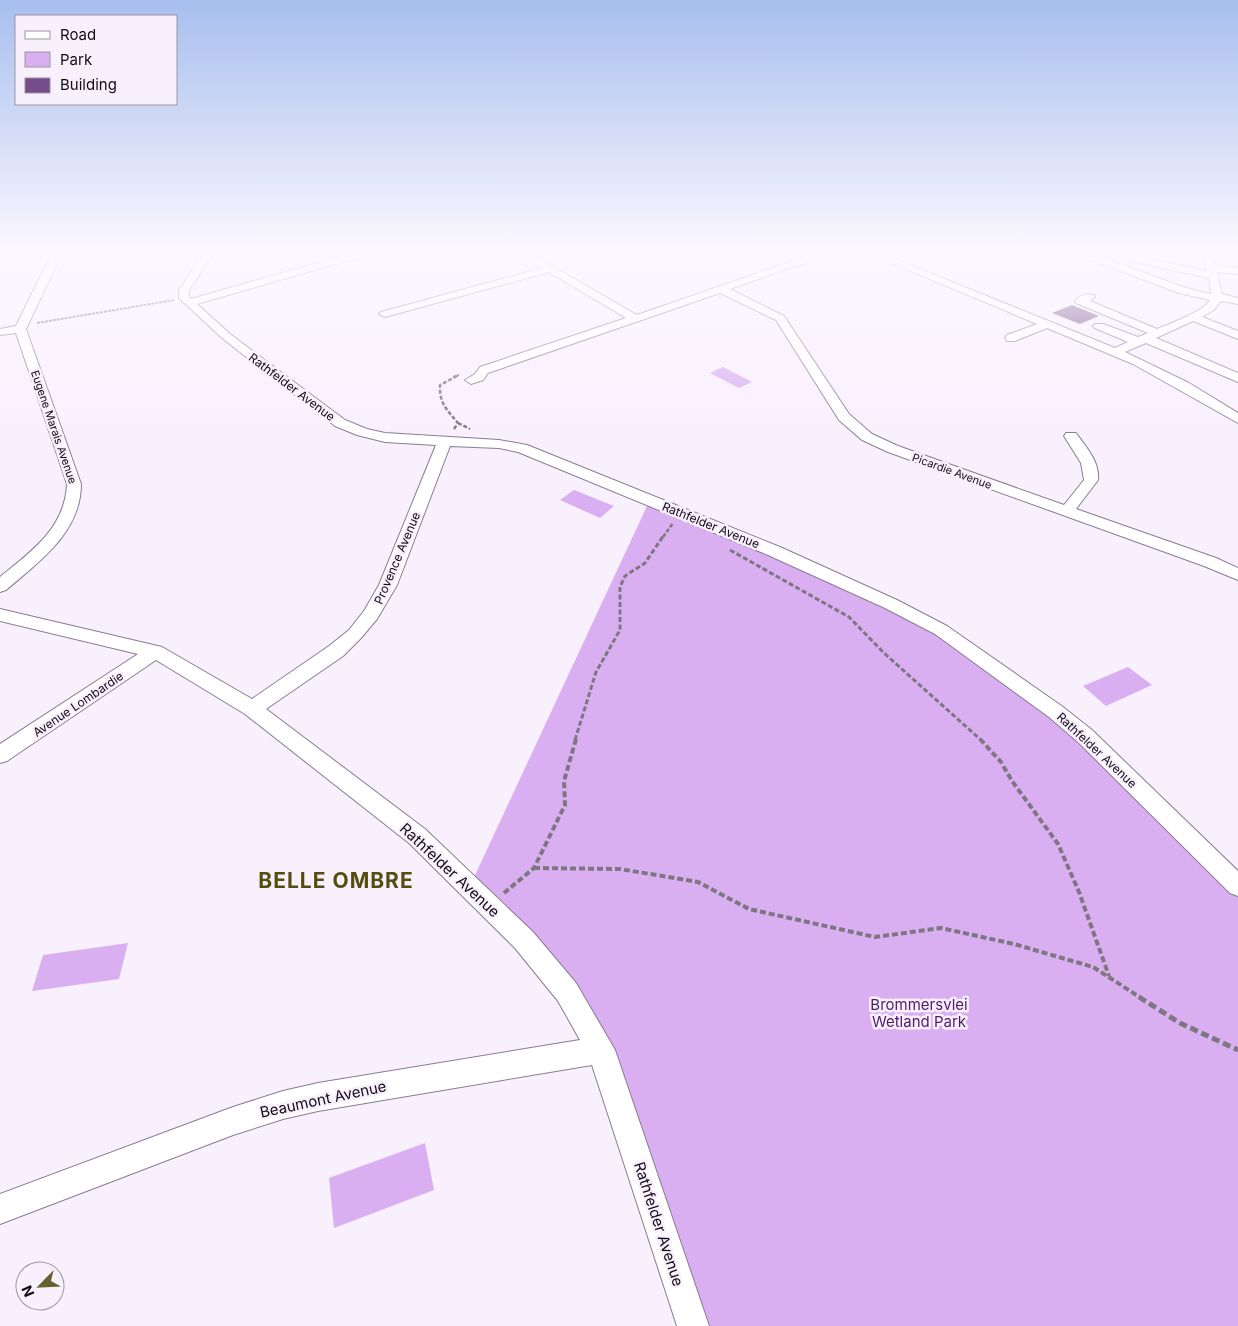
<svg xmlns="http://www.w3.org/2000/svg" width="1238" height="1326" font-family="Inter,sans-serif">
<style>
.green{fill:#d9aff2}
.building{fill:#744d8a}
.lines{fill:none;stroke-linecap:round;stroke-linejoin:round}
.minor-casing{stroke:#897c91;stroke-width:2}
.path-far4{stroke:#7e7782;stroke-width:2;stroke-dasharray:3 1;stroke-linecap:butt}
.path-far3{stroke:#7e7782;stroke-width:2.5;stroke-dasharray:4 2;stroke-linecap:butt}
.path-far2{stroke:#7e7782;stroke-width:3;stroke-dasharray:5 2.5;stroke-linecap:butt}
.path-far1{stroke:#7e7782;stroke-width:4;stroke-dasharray:6 3;stroke-linecap:butt}
.path{stroke:#7e7782;stroke-width:5;stroke-dasharray:8 4;stroke-linecap:butt}
.minor{fill:#fff;fill-rule:evenodd}
.labels{text-anchor:middle;dominant-baseline:central;stroke-width:5;stroke-linejoin:round;paint-order:stroke}
.far-street-label{font-size:11px;fill:#100b13;stroke:#f9f0fe}
.street-label{font-size:12px;fill:#100b13;stroke:#f9f0fe}
.near-street-label{font-size:15px;fill:#100b13;stroke:#f9f0fe}
.near-park-label{font-size:15px;fill:#501a69;stroke:#f9f0fe}
.near-district-label{font-size:21px;font-weight:bold;letter-spacing:1px;fill:#544d0e;stroke:#f9f0fe}
</style>
<rect width="100%" height="100%" fill="#f9f0fe"/>
<g class="green">
<polygon points="723,367 752,382 739,388 710,373"/>
<polygon points="574,490 614,506 600,518 560,500"/>
<polygon points="652,500 891,604 1056,712 1238,886 1238,1326 693,1326 601,1050 470,886 647,506"/>
<polygon points="1128,667 1152,685 1106,706 1083,686"/>
<polygon points="128,943 119,979 32,991 43,955"/>
<polygon points="425,1143 434,1190 334,1228 329,1178"/>
</g>
<polygon class="building" points="1072,305 1099,316 1080,324 1052,313"/>
<g class="lines">
<g class="minor-casing">
<g id="minor">
<polygon points="0,251 11,251 10,253 0,254"/>
<path d="M 53,251 L 63,251 L 26,329 L 81,484 C 81,532 40,561 6,590 L 0,592 L 0,577 C 32,551 65,528 67,484 L 16,333 L 0,335 L 0,329 L 16,326 Z"/>
<polygon points="205,251 215,251 189,290 189,297 191,299 360,251 375,251 374,253 197,304 230,334 345,420 367,429 385,433 499,440 527,445 780,547 897,600 947,626 1063,707 1092,730 1238,871 1238,896 1230,893 1078,742 1049,717 935,634 885,608 768,555 518,452 499,448 450,446 397,585 377,619 361,638 343,656 266,709 425,829 533,932 576,983 615,1050 709,1326 677,1326 592,1065 318,1111 283,1119 233,1135 0,1224 0,1194 233,1107 283,1091 318,1083 580,1040 558,1001 515,948 409,843 245,714 156,660 7,761 0,763 0,744 138,654 0,621 0,609 162,647 252,699 329,646 349,630 364,611 379,585 436,445 385,442 357,435 335,426 222,338 179,298 179,290"/>
<path d="M 515,251 L 526,251 L 637,315 L 821,251 L 834,251 L 833,253 L 730,289 L 784,316 L 849,414 L 872,434 L 898,446 L 1064,505 L 1084,480 L 1081,463 L 1064,436 L 1066,433 L 1076,433 C 1086,447 1100,462 1098,480 L 1076,509 L 1216,558 L 1238,568 L 1238,580 L 1204,566 L 888,452 L 862,440 L 839,420 L 776,320 L 720,293 L 488,373 L 483,380 L 471,384 L 465,380 L 475,374 L 480,367 L 626,318 L 549,272 L 385,317 L 379,314 L 381,312 L 542,268 Z"/>
<path d="M 863,251 L 876,251 L 1115,348 L 1128,342 L 1095,328 L 1093,326 L 1095,324 L 1103,324 L 1138,337 L 1148,333 L 1076,303 L 1075,301 C 1078,296 1088,293 1094,295 L 1095,297 L 1090,301 L 1157,329 C 1171,323 1203,312 1210,300 L 1179,293 L 1078,255 L 1078,251 L 1086,251 L 1186,288 L 1211,294 L 1209,278 L 1131,261 L 1130,259 L 1135,256 L 1207,271 L 1203,258 L 1208,255 L 1212,256 L 1215,265 L 1238,268 L 1238,274 L 1217,272 L 1222,294 L 1238,298 L 1238,304 L 1221,301 L 1214,310 L 1202,317 L 1238,331 L 1238,339 L 1193,321 L 1156,338 L 1238,373 L 1238,382 L 1146,343 L 1125,352 L 1189,383 L 1238,413 L 1238,423 L 1133,364 L 1047,328 L 1015,341 L 1007,341 L 1005,338 L 1007,335 L 1037,324 Z"/>
<polygon points="1201,251 1238,251 1238,257 1206,254"/>
</g>
</g>
<g class="path-far4">
<polyline points="37,323 174,300"/>
<polyline points="453,377 459,375"/>
</g>
<g class="path-far3">
<polyline points="458,423 470,429"/>
<path d="M 454,429 L 458,423 C 447,410 439,403 440,385 L 457,376"/>
<polyline points="663,537 673,523"/>
</g>
<g class="path-far2">
<polyline points="730,550 849,617 884,653 981,740"/>
<polyline points="575,740 596,672 620,630 620,587 625,576 645,563 664,535"/>
</g>
<g class="path-far1">
<polyline points="980,739 1001,762 1012,781 1058,844 1079,892 1109,976"/>
<polyline points="534,868 620,869 698,882 749,909 875,937 941,928 1014,944 1093,967 1141,998"/>
<polyline points="504,893 534,868 565,805 564,781 576,739"/>
</g>
<polyline class="path" points="1139,997 1180,1023 1238,1050"/>
<use href="#minor" class="minor"/>
</g>
<linearGradient id="sky" x2="0" y2="1"><stop stop-color="#a7beee"/><stop offset="0.58" stop-color="#fcf8ff"/><stop offset="1" stop-color="#fcf8ff" stop-opacity="0"/></linearGradient>
<rect width="1238" height="436" fill="url(#sky)"/>
<g class="labels">
<g class="far-street-label">
<text transform="translate(54 427) rotate(71)">Eugene Marais Avenue</text>
<text transform="translate(952 471) rotate(20)">Picardie Avenue</text>
</g>
<g class="street-label">
<text transform="translate(292 387) rotate(37)">Rathfelder Avenue</text>
<text transform="translate(711 525) rotate(22)">Rathfelder Avenue</text>
<text transform="translate(397 558) rotate(-67)">Provence Avenue</text>
<text transform="translate(78 704) rotate(-34)">Avenue Lombardie</text>
<text transform="translate(1097 750) rotate(43)">Rathfelder Avenue</text>
</g>
<g class="near-street-label">
<text transform="translate(450 870) rotate(43)">Rathfelder Avenue</text>
<text transform="translate(323 1099) rotate(-12)">Beaumont Avenue</text>
<text transform="translate(659 1224) rotate(72)">Rathfelder Avenue</text>
</g>
<g class="near-park-label">
<text x="919" y="1004">Brommersvlei<tspan x="919" dy="17">Wetland Park</tspan></text>
</g>
<g class="near-district-label">
<text x="336" y="880">BELLE OMBRE</text>
</g>
</g>
<rect x="15" y="15" width="162" height="90" fill="#f9f0fe" stroke="#9c94a0"/>
<rect x="25" y="31" width="25" height="8" fill="#ffffff" stroke="#9c94a0"/>
<text x="60" y="40" font-size="15" fill="#100b13">Road</text>
<rect x="25" y="52" width="25" height="15" fill="#d9aff2" stroke="#9c94a0"/>
<text x="60" y="65" font-size="15" fill="#100b13">Park</text>
<rect x="25" y="78" width="25" height="15" fill="#744d8a" stroke="#9c94a0"/>
<text x="60" y="90" font-size="15" fill="#100b13">Building</text>
<g transform="translate(40 1286) rotate(246)"><circle r="24" fill="#f9f0fe" stroke="#9c94a0"/>
<path d="M0-4L9 19L0 12L-9 19Z" fill="#66602d"/>
<text y="-8" font-size="14" font-weight="bold" text-anchor="middle" fill="#100b13">N</text>
</g>
</svg>
